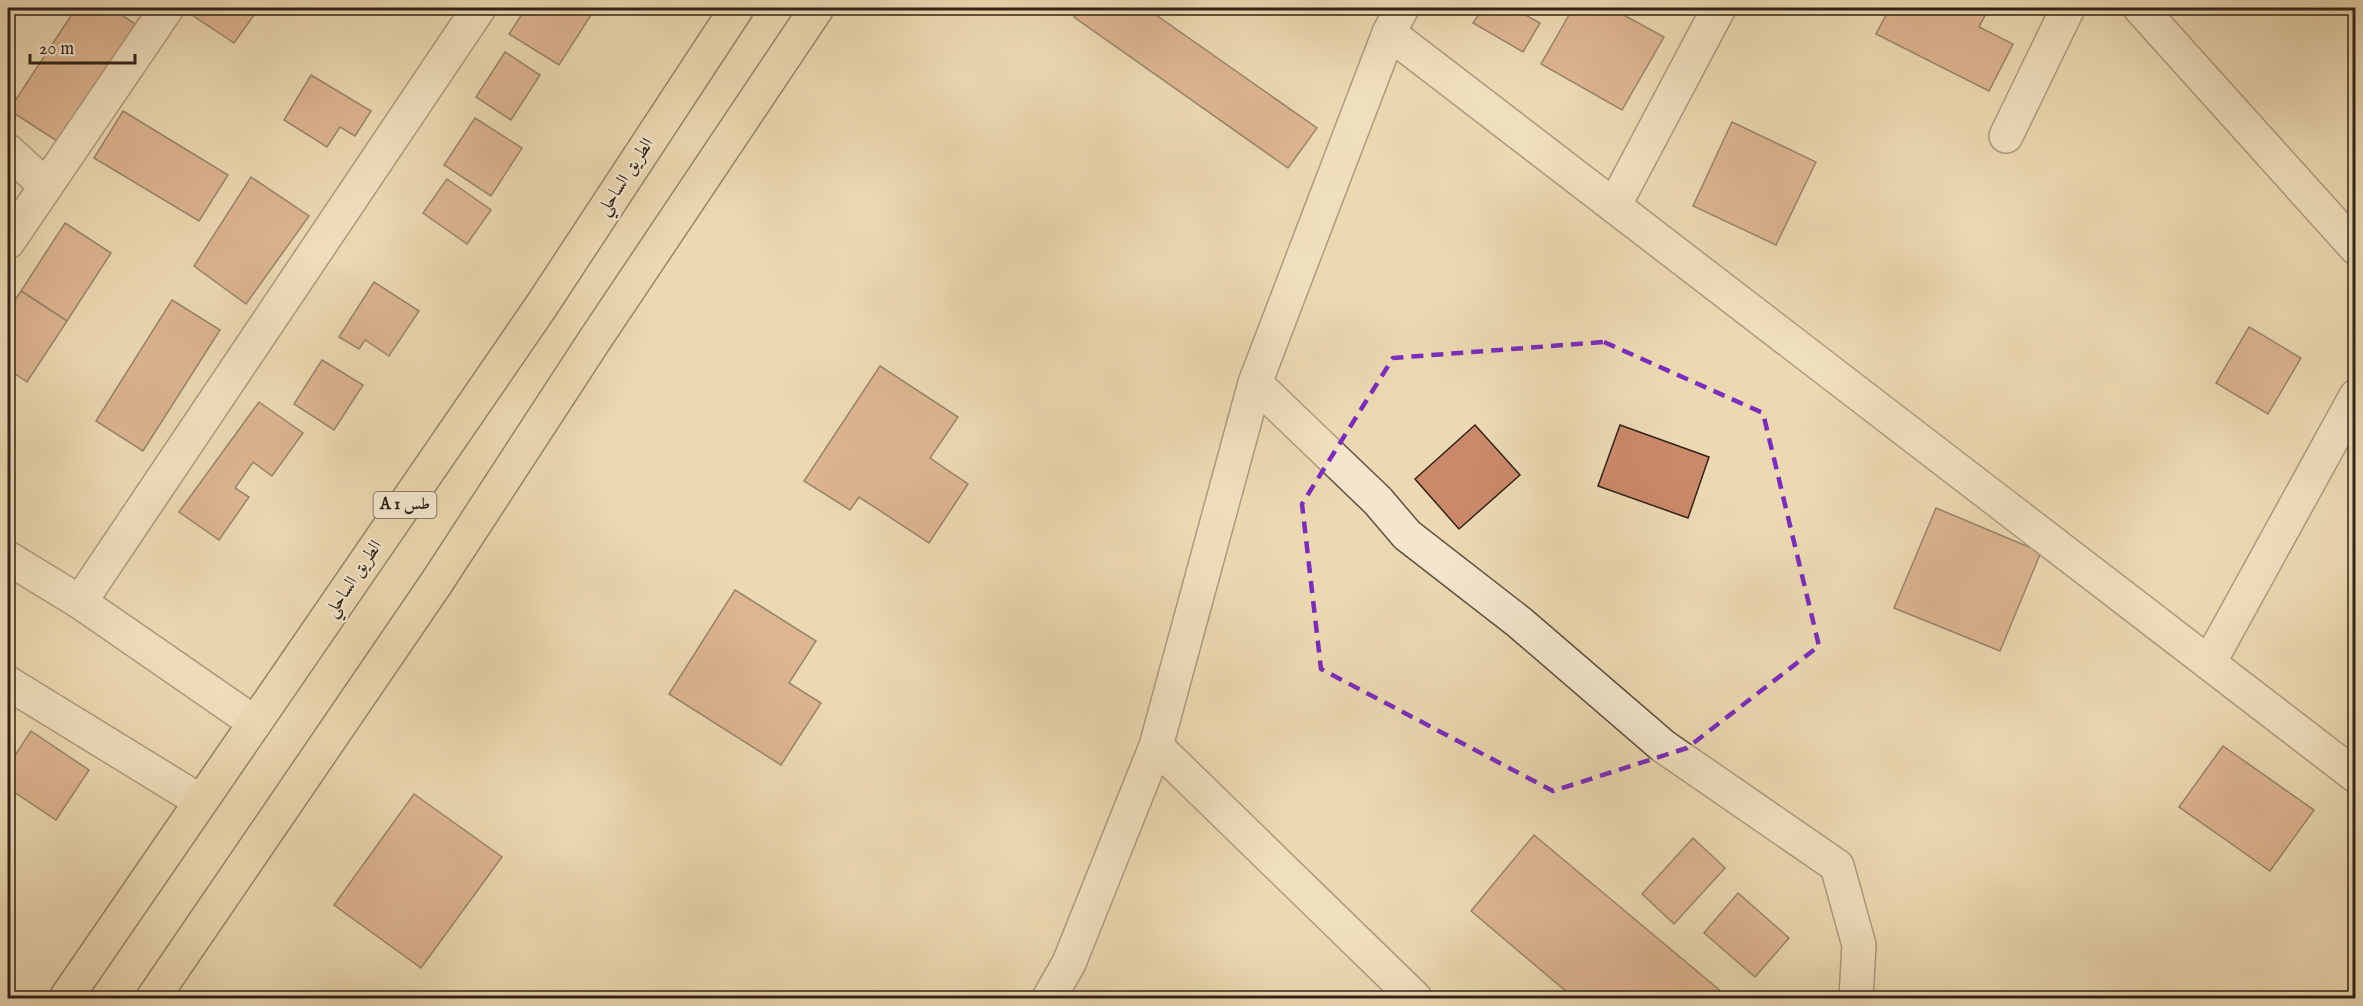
<svg xmlns="http://www.w3.org/2000/svg" width="2363" height="1006" font-family="'IM FELL English',Amiri,serif">
<style>
.building{fill:#cb8969;stroke:#302319;stroke-width:1.5}
.lines{fill:none;stroke-linecap:round;stroke-linejoin:round}
.minor-casing{stroke:#5f503f;stroke-width:36}
.trunk-casing{stroke:#302319;stroke-width:36}
.minor{stroke:#f3e6cd;stroke-width:33}
.trunk{stroke:#ecd9b2;stroke-width:33}
.marked{fill:none;stroke:#7b2cbf;stroke-width:4.5;stroke-dasharray:12 8;stroke-linejoin:round}
.labels{text-anchor:middle;dominant-baseline:central;stroke-width:4.5;stroke-linejoin:round;paint-order:stroke}
.shield{fill:#f3e6cd;stroke:#6a5e4f;stroke-width:1.5}
.shield-label{font-size:16px;font-weight:bold;fill:#302319}
.street-label{font-size:18px;fill:#302319;stroke:#f3e6cd}
</style>
<rect width="100%" height="100%" fill="#ecd9b2"/>
<filter id="stains"><feTurbulence type="fractalNoise" baseFrequency=".00333" numOctaves="4"/><feColorMatrix values="0 0 0 0 .2 0 0 0 0 .09 0 0 0 0 .02 0 0 0 .5 -.17"/></filter>
<radialGradient id="worn" r=".72"><stop offset=".6" stop-color="#630" stop-opacity="0"/><stop offset="1" stop-color="#630" stop-opacity=".3"/></radialGradient>
<g class="building">
<polygon points="76,8 111,8 137,25 60,143 9,110"/>
<polygon points="193,8 259,8 234,43 189,13"/>
<polygon points="526,8 580,8 591,15 559,65 509,34"/>
<polygon points="1081,8 1146,8 1317,128 1288,168 1074,17"/>
<polygon points="1483,8 1513,8 1540,23 1523,52 1473,23"/>
<polygon points="1573,8 1611,8 1664,37 1622,110 1541,64"/>
<polygon points="1890,8 1989,8 1979,27 2013,44 1989,91 1876,34"/>
<polygon points="505,52 540,75 511,120 476,97"/>
<polygon points="311,75 371,111 355,136 340,127 327,147 284,120"/>
<polygon points="123,111 228,175 199,221 94,158"/>
<polygon points="475,118 522,148 491,196 444,165"/>
<polygon points="1732,122 1816,162 1776,245 1693,206"/>
<polygon points="251,177 309,216 246,304 194,266"/>
<polygon points="447,179 491,210 467,244 423,213"/>
<polygon points="65,223 111,253 67,321 21,291"/>
<polygon points="374,282 419,311 389,356 365,340 359,349 339,337"/>
<polygon points="21,291 67,321 27,382 8,369 8,311"/>
<polygon points="172,300 220,330 143,451 96,421"/>
<polygon points="2249,327 2301,358 2268,414 2216,383"/>
<polygon points="322,360 363,385 334,430 294,404"/>
<polygon points="880,366 958,417 930,458 968,484 929,543 859,497 850,510 804,481"/>
<polygon points="259,402 303,433 272,476 253,462 235,488 249,497 219,540 179,512"/>
<polygon points="1475,425 1520,475 1459,529 1415,479"/>
<polygon points="1620,425 1709,457 1688,518 1598,486"/>
<polygon points="1936,508 2041,552 2000,651 1894,608"/>
<polygon points="735,590 816,641 789,683 821,703 781,765 669,694"/>
<polygon points="31,731 89,770 56,820 8,788 8,766"/>
<polygon points="2223,746 2314,810 2270,871 2179,807"/>
<polygon points="414,794 502,857 421,968 334,905"/>
<polygon points="1534,835 1729,998 1574,998 1471,911"/>
<polygon points="1693,838 1725,868 1674,924 1642,894"/>
<polygon points="1738,893 1789,938 1755,977 1704,933"/>
</g>
<g class="lines">
<g class="minor-casing">
<g id="minor">
<polyline points="2140,8 2356,248"/>
<polyline points="1389,33 2356,776"/>
<polyline points="2006,136 2068,8"/>
<polyline points="8,151 46,186"/>
<polyline points="1614,206 1719,8"/>
<polyline points="8,242 167,8"/>
<polyline points="1255,383 1378,501 1407,535 1519,622 1663,746 1837,866 1859,945 1856,998"/>
<polyline points="8,558 80,602 255,723"/>
<polyline points="80,602 479,8"/>
<polyline points="2209,663 2356,396"/>
<polyline points="8,683 200,801"/>
<polyline points="1156,746 1415,998"/>
<polyline points="1049,998 1069,963 1156,746 1255,383 1389,33 1402,8"/>
</g>
</g>
<g class="trunk-casing">
<g id="trunk">
<polyline points="66,998 542,305 737,8"/>
<polyline points="153,998 437,582 594,341 817,8"/>
</g>
</g>
<use href="#minor" class="minor"/>
<use href="#trunk" class="trunk"/>
</g>
<path d="M0 0H2363V1006H0ZM 1604,342 L 1763,413 L 1819,646 L 1687,748 L 1553,791 L 1321,669 L 1302,504 L 1393,358 Z" fill="#ecd9b2" fill-opacity=".55" fill-rule="evenodd"/>
<path class="marked" d="M 1604,342 L 1763,413 L 1819,646 L 1687,748 L 1553,791 L 1321,669 L 1302,504 L 1393,358 Z"/>
<g class="labels">
<rect class="shield" x="373.5" y="492" width="63" height="26" rx="4.5"/>
<g class="shield-label">
<text x="405" y="505">A 1 طس</text>
</g>
<g class="street-label">
<text transform="translate(626 177) rotate(-57)">الطريق الساحلي</text>
<text transform="translate(354 579) rotate(-56)">الطريق الساحلي</text>
</g>
</g>
<rect width="2363" height="1006" fill="none" stroke="#ecd9b2" stroke-width="30"/>
<rect x="9" y="9" width="2345" height="988" fill="none" stroke="#302319" stroke-width="3"/>
<rect x="15" y="15" width="2333" height="976" fill="none" stroke="#302319" stroke-width="1.5"/>
<path d="M30 54v9h105v-9" fill="none" stroke="#302319" stroke-width="3"/>
<text x="39" y="54" font-size="18" fill="#302319" stroke="#f3e6cd" stroke-width="4.5" paint-order="stroke">20 m</text>
<rect width="100%" height="100%" filter="url(#stains)"/>
<rect width="100%" height="100%" fill="url(#worn)"/>
</svg>
